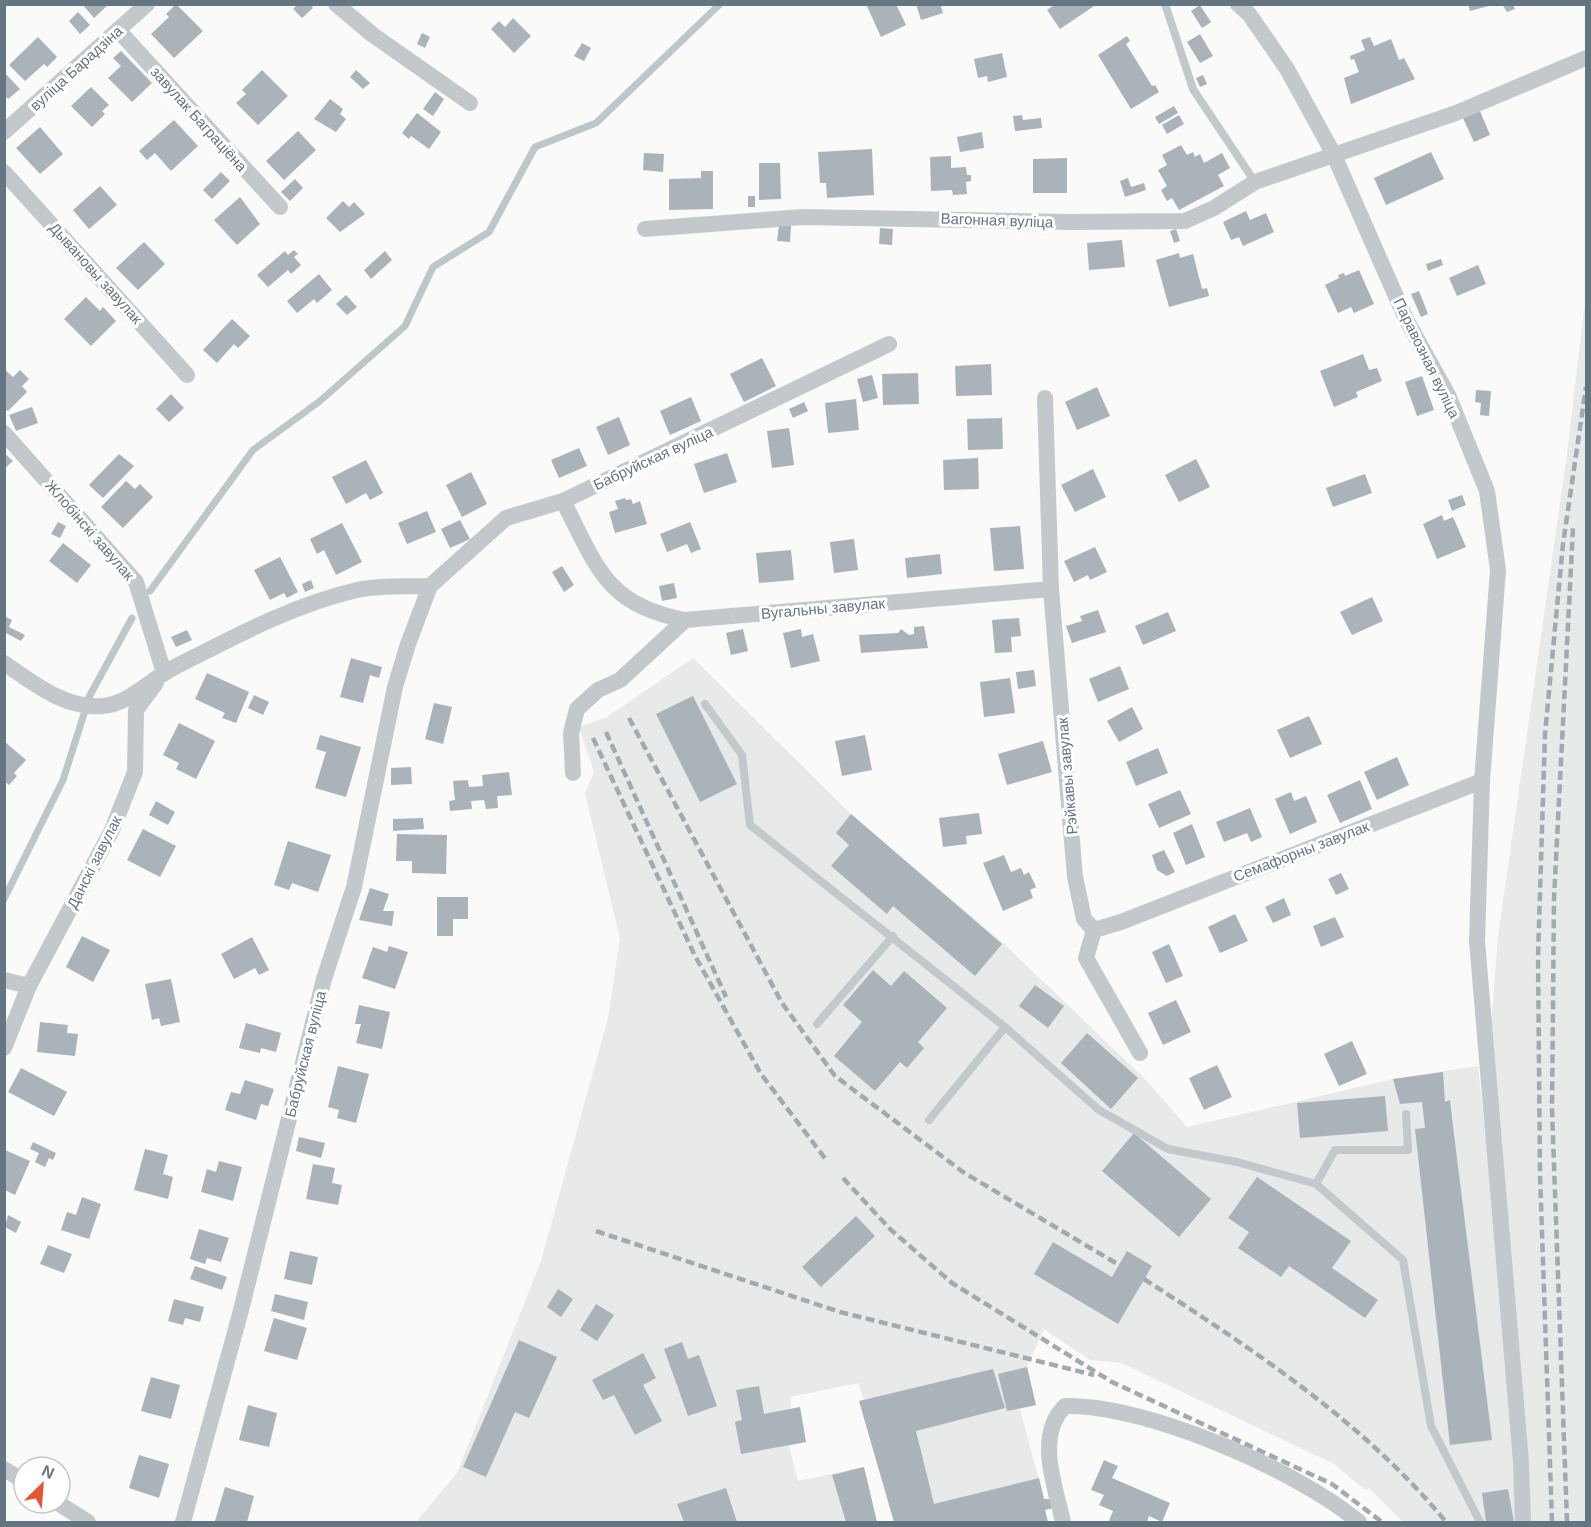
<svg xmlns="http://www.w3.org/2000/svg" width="1591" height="1527" font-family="Arial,sans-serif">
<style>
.built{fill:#e8e9e9}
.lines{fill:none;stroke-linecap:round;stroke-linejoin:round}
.stream{stroke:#bbc7cb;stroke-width:7}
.building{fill:#aab3b9}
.service{stroke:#c3c8cc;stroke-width:8}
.minor{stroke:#c3c8cc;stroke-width:16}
.rail{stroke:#a2aab0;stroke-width:4.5;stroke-dasharray:9 4.5;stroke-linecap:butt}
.labels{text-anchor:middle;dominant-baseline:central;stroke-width:6;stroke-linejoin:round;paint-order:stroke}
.street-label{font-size:15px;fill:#657683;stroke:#fff}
</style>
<rect width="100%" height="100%" fill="#fafaf8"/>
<polygon class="built" points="1586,293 1586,1522 1403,1522 1369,1488 1365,1490 1334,1464 1121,1363 1090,1360 1044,1329 1027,1367 1036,1405 1020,1409 1044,1499 1051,1499 1053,1508 1045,1510 1048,1522 894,1522 859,1401 864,1400 858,1383 790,1397 791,1409 800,1407 806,1442 789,1446 798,1481 864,1467 877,1522 416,1522 457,1473 541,1261 608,1018 620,939 585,793 594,772 579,727 607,717 693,658 851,814 1003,943 1146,1080 1187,1127 1393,1079 1478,1066 1488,1157 1488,1064 1498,936 1567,454"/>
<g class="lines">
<g class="stream">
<polyline points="150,591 253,450 320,401 405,326 433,267 489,232 535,147 596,123 720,4"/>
<polyline points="89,697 132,618"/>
<polyline points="4,899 63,780 84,714"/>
</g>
</g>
<g class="building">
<polygon points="82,4 109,4 94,18"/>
<polygon points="176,4 203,31 174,58 151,34 169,17 166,14"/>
<polygon points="298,4 310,4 313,8 302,18 293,9"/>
<polygon points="866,4 896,4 906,25 881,37"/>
<polygon points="916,4 940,4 943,13 921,20"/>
<polygon points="1056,4 1097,4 1060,29 1047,10"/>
<polygon points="1468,4 1492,4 1492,5 1470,11"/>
<polygon points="1502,4 1513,4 1515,9 1507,12"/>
<polygon points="1200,5 1211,22 1202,28 1191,11"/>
<polygon points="78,12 90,25 80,34 69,21"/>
<polygon points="513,18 531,36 514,53 491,29 499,21 505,27"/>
<polygon points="422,33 430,37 425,48 417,44"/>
<polygon points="1200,34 1213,56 1200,63 1187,42"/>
<polygon points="1127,36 1130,41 1126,44 1152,86 1155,85 1159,92 1131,109 1098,55"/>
<polygon points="38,37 57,57 47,67 44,64 25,81 9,65"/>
<polygon points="1370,37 1374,46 1391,39 1399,60 1404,58 1415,79 1351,104 1344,78 1359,72 1354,59 1351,60 1350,56 1365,50 1361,40"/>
<polygon points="582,43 591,48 584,61 574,56"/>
<polygon points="121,51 152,83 132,102 108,78 121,66 113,58"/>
<polygon points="1002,53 1007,77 988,82 987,76 978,78 974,59"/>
<polygon points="262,70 288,96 258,125 236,103 246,94 242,90"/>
<polygon points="356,70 370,83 363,89 350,77"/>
<polygon points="4,72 20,89 8,99 4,94"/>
<polygon points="1203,75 1207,84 1200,87 1196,78"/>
<polygon points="91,87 109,105 102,111 105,114 92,127 71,106"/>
<polygon points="435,92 444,99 433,116 423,109"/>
<polygon points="330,99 343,109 340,114 346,119 336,132 314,119"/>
<polygon points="1174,106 1178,113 1159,124 1155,117"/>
<polygon points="1480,111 1490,135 1474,142 1463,118"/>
<polygon points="417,113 441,132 429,149 411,136 409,139 402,133"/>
<polygon points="1022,115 1023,120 1041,118 1042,128 1015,131 1013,116"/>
<polygon points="1179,115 1184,124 1167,134 1162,125"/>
<polygon points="174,120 198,146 171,171 155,153 147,160 139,151"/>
<polygon points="40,127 63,154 40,174 16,148"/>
<polygon points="298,131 316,150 284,180 266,161"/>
<polygon points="982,132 984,148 960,152 957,137"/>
<polygon points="1181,145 1187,155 1193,152 1195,157 1200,154 1204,163 1222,153 1230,168 1218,175 1224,186 1179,210 1172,198 1167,201 1161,190 1167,186 1158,170 1167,165 1162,155"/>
<polygon points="872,149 874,195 827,198 826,183 820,183 818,152"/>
<polygon points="1431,152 1444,179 1386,205 1374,178"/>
<polygon points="644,153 664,154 663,172 643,170"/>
<polygon points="951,156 951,168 966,167 967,175 971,175 971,181 966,182 967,194 953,195 952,190 931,191 930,157"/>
<polygon points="1067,158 1067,193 1033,193 1033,159"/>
<polygon points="759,163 780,163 781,199 759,200"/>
<polygon points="701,171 713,171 713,209 669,210 669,179 701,178"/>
<polygon points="221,172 230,181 212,199 203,190"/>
<polygon points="1128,178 1131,187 1144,183 1146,190 1125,197 1120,181"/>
<polygon points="295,179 303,188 290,201 281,192"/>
<polygon points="100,186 117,205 89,229 73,210"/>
<rect x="748" y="196" width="7" height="11"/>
<polygon points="240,197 260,224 237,245 214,220"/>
<polygon points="343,201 349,207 354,202 365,214 340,232 326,218"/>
<polygon points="1246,211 1250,220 1266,213 1274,232 1243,246 1239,237 1231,240 1223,222"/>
<polygon points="779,225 791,225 790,242 777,241"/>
<polygon points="880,228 893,229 892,245 879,244"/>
<polygon points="1176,229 1180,241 1174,243 1170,231"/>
<polygon points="1122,240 1125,267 1089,270 1087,243"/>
<polygon points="144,242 165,264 138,290 116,268"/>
<polygon points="294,250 298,254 294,257 301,265 291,274 288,270 268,287 257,275 285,251 288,255"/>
<polygon points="385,251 392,260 371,279 364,270"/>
<polygon points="1179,253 1180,258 1193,254 1202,289 1207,288 1209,296 1169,307 1156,260"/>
<polygon points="1441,259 1443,265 1428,271 1426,264"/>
<polygon points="1478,265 1486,284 1457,296 1449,278"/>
<polygon points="1359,270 1374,304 1354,313 1351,307 1338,313 1325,285 1339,278 1338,275 1344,273 1345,276"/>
<polygon points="319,274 332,290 317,303 314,299 297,313 287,301"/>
<polygon points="1419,291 1428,314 1421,317 1411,294"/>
<polygon points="346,295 357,307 347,315 336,304"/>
<polygon points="86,297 100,311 103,307 116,321 91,346 64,319"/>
<polygon points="232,319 250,336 238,348 234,344 217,363 203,350"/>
<polygon points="1363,354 1369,370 1377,368 1382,381 1356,392 1358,397 1334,407 1320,371"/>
<polygon points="762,358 776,386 744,402 730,374"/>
<polygon points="991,364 992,395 956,396 955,366"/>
<polygon points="4,369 13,377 20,370 29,379 22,386 27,392 8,411 4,408"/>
<polygon points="918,373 919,404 883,405 882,374"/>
<polygon points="872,375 878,398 863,402 857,379"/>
<polygon points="1422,376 1434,410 1417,416 1405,382"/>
<polygon points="1097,387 1110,416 1077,430 1065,402"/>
<polygon points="1476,390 1491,391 1489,416 1480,415 1481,403 1475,402"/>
<polygon points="171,394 184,408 169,422 156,409"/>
<polygon points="691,397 701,421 670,435 660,411"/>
<polygon points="856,399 859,430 828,433 825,403"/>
<polygon points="804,402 808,411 793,418 789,409"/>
<polygon points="32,407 38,423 16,431 9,415"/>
<polygon points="619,417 630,445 608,455 596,427"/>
<polygon points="1002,418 1003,449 968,450 967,419"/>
<polygon points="789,428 794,465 772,468 767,431"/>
<polygon points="579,448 587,466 559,478 551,460"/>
<polygon points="4,453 13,461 4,469"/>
<polygon points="727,453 737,482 704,493 694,464"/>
<polygon points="119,454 134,466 103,498 89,485"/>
<polygon points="978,458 979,489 944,490 943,460"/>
<polygon points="1196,459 1210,487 1179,502 1165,475"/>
<polygon points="366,460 383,493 370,500 366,493 346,504 332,477"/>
<polygon points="1093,469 1106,497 1075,512 1061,485"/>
<polygon points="471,472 487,504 462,517 446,485"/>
<polygon points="1365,474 1372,493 1333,507 1326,488"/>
<polygon points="126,481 135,489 140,484 153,497 123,528 101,507"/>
<polygon points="1462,495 1466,505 1452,511 1448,500"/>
<polygon points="625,498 626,500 631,499 633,504 640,501 647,524 615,533 609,512 618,509 615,501"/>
<polygon points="427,511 436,532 407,544 398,523"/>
<polygon points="1442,515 1444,521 1453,517 1466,547 1437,559 1423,524"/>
<polygon points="460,520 470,539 450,548 441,529"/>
<polygon points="58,522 66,526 60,538 51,534"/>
<polygon points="690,522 701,549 691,553 687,544 667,552 660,534"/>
<polygon points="342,523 362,562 336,575 324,550 317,554 310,539"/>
<polygon points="1020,526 1024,569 994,571 990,528"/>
<polygon points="854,539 858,570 834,573 830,542"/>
<polygon points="63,543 91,565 77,583 49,561"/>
<polygon points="1095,547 1107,572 1090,580 1088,575 1074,582 1064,561"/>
<polygon points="791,550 794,580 759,583 756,553"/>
<polygon points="940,554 942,574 907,578 905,558"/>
<polygon points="280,557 298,592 287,598 284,593 270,600 254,570"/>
<polygon points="562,566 574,585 564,592 552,572"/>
<polygon points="311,580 314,588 305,592 302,584"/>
<polygon points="674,583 677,598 662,601 659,586"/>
<polygon points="1372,597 1383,621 1352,635 1340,612"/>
<polygon points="1098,610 1106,632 1072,643 1066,626 1082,621 1080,616"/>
<polygon points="1168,612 1176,631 1143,645 1135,626"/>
<polygon points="4,616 12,620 9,627 25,635 21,641 4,632"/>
<polygon points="1019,618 1021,636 1011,637 1012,652 995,653 992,620"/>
<polygon points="924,626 928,648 861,653 859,635 898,633 901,629 909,635 914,634 914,627"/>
<polygon points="743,629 748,651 731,655 726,633"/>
<polygon points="801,629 802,637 813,634 820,661 791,668 783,633"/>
<polygon points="187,630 192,640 176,647 171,637"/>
<polygon points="351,658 382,667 379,678 370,675 363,703 340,697"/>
<polygon points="1120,666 1129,689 1098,702 1089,679"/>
<polygon points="1034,670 1036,686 1018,689 1016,672"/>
<polygon points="207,673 249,692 236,723 222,718 225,713 195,699"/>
<polygon points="1010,678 1015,713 984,717 980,682"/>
<polygon points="254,695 269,702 263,715 248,708"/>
<polygon points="693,696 737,784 700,802 656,714"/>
<polygon points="434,703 452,707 443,744 425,739"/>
<polygon points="1132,707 1143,729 1119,742 1107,721"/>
<polygon points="1309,716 1322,744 1290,758 1277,730"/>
<polygon points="179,723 215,741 196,779 176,769 179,763 163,755"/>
<polygon points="320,735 361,747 346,797 315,788 326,752 316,749"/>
<polygon points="865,735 872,770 842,776 835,741"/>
<polygon points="4,741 26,760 14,773 17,776 9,785 4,781"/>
<polygon points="1043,741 1052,772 1007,785 998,754"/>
<polygon points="1158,748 1168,773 1136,786 1126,762"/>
<polygon points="1397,757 1409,785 1377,800 1364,772"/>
<polygon points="411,767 412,784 391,785 391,768"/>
<polygon points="509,772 512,795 497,796 498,808 486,809 484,800 471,801 472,809 450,811 449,801 455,800 453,781 468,780 469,787 483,786 482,775"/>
<polygon points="1360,780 1372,809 1340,823 1327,795"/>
<polygon points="1180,790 1191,814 1159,828 1148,804"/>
<polygon points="1291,792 1294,801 1306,796 1317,822 1290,834 1275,799"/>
<polygon points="156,801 175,812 168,825 149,815"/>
<polygon points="1250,808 1262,837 1251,842 1247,833 1224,842 1216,822"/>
<polygon points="979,813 982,834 966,836 967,844 943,847 939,818"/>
<polygon points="851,814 1002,944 975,976 893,906 887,914 831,866 849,845 836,833"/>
<polygon points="423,818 424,829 393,831 393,819"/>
<polygon points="1192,824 1205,857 1186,865 1173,833"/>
<polygon points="143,829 176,846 160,877 127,860"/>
<polygon points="397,834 447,835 446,874 412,873 412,861 396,861"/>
<polygon points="288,841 331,855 318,892 292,883 289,890 274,885"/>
<polygon points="1164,850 1175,872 1167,876 1157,870 1152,855"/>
<polygon points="1004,855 1011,872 1021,868 1024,875 1029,872 1036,887 1030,890 1033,898 1003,911 983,863"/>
<polygon points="1341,873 1349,889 1336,895 1328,879"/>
<polygon points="370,888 389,894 383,911 394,911 392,926 359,920"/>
<polygon points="437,897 468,897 468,919 453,919 453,936 437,936"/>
<polygon points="1284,898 1291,915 1273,923 1265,907"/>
<polygon points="1235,914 1248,941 1220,953 1208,927"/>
<polygon points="1335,917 1344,937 1321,947 1313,926"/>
<polygon points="82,936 110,950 93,982 66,967"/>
<polygon points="252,937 269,970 259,975 255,968 234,979 221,954"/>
<polygon points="1169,944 1183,976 1166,983 1152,952"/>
<polygon points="389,946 408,952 395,989 362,978 373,947 387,952"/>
<polygon points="873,970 891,986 904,971 947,1008 918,1042 924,1048 907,1068 900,1062 875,1091 834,1056 862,1022 843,1005"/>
<polygon points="171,979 180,1022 161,1026 159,1018 152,1020 145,984"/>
<polygon points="1035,985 1064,1006 1048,1028 1019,1006"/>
<polygon points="1176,1000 1191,1032 1163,1045 1148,1013"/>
<polygon points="359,1005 390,1012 382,1049 356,1043 361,1024 355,1024"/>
<polygon points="40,1022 68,1025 67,1033 78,1034 75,1056 37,1052"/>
<polygon points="246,1023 281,1033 276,1052 261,1048 260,1053 239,1048"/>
<polygon points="1087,1033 1138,1078 1111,1109 1061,1063"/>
<polygon points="1352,1041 1367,1074 1339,1086 1324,1054"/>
<polygon points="1217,1065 1232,1097 1204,1110 1189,1078"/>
<polygon points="338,1066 369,1074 356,1123 337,1118 339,1110 328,1107"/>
<polygon points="21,1068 67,1092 54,1116 8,1092"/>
<polygon points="1443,1072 1445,1102 1450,1100 1453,1126 1492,1440 1450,1445 1415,1129 1425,1128 1422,1102 1400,1104 1393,1079"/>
<polygon points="245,1080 274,1089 268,1106 261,1104 256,1120 225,1110 231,1092 240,1094"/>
<polygon points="1385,1096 1388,1131 1300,1138 1297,1103"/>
<polygon points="1134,1133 1211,1199 1179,1237 1102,1171"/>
<polygon points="299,1137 325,1143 321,1158 296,1151"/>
<polygon points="33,1142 56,1153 53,1160 49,1158 45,1167 35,1162 39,1153 30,1149"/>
<polygon points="145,1149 168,1155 163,1174 173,1177 168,1199 134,1190"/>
<polygon points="5,1150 30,1161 15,1195 5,1190"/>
<polygon points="219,1161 242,1167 233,1201 201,1192 207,1169 216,1172"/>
<polygon points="313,1164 335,1168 332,1183 342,1185 338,1205 306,1199"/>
<polygon points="1257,1177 1351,1241 1332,1268 1378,1300 1365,1318 1289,1266 1281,1277 1238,1248 1249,1232 1228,1218"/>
<polygon points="82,1197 101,1204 89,1239 61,1230 67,1212 76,1215"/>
<polygon points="8,1215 21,1222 16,1233 5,1227"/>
<polygon points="856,1216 875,1236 821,1287 802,1267"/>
<polygon points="199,1229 229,1238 221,1262 207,1258 205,1264 190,1259"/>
<polygon points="1053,1242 1112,1277 1127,1251 1152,1266 1118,1324 1034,1274"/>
<polygon points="48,1245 72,1254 64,1273 40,1264"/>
<polygon points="290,1251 318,1257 312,1285 284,1279"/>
<polygon points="195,1266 227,1277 222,1290 190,1279"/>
<polygon points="558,1289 573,1299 561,1317 547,1307"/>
<polygon points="275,1294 308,1302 304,1320 271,1311"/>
<polygon points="174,1299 204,1307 200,1322 185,1318 183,1325 168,1321"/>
<polygon points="596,1304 614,1315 597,1341 580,1330"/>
<polygon points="274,1318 307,1328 297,1360 264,1351"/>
<polygon points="519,1340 557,1357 529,1418 515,1412 486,1477 463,1467"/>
<polygon points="682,1342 688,1359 699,1355 717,1406 688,1416 664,1349"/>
<polygon points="643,1353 656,1378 643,1385 662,1421 635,1435 614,1395 603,1400 592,1380"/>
<polygon points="1027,1367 1036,1405 1007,1411 998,1374"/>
<polygon points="993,1369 1005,1408 916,1431 934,1504 1039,1478 1044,1499 1051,1499 1053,1508 1045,1510 1048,1522 894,1522 859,1401"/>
<polygon points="151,1377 180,1385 171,1419 141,1411"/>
<polygon points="759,1386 764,1414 800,1407 806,1442 741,1454 735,1422 742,1420 736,1390"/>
<polygon points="248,1405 277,1413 269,1447 239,1440"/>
<polygon points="139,1455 169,1464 159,1498 129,1488"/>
<polygon points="1104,1460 1118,1466 1112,1478 1170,1503 1162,1522 1149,1516 1147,1522 1109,1521 1113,1511 1099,1505 1104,1495 1091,1490"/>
<polygon points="864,1467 877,1522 846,1522 832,1475"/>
<polygon points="225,1487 254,1496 247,1522 215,1521"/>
<polygon points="726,1488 737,1522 684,1522 677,1504"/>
<polygon points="1508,1489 1514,1522 1486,1522 1482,1493"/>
</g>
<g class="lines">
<g class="service">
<polyline points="1165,4 1193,89 1255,182"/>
<polyline points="705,704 742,755 750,825 1005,1027 1099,1110 1168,1149 1237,1162 1316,1184 1403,1260 1431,1426 1480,1522"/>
<polyline points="817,1024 893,936"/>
<polyline points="929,1120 1005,1027"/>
<polyline points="1316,1184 1335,1150 1408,1150 1406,1114"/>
</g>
<g class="minor">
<polyline points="336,4 373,35 470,103"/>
<polyline points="1238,4 1249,14 1287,69 1333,153 1406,319 1448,395 1487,491 1498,570 1482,781 1477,941 1521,1462 1523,1522"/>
<polyline points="118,30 280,207"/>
<polyline points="4,132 147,4"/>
<polyline points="4,172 187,375"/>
<polyline points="645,229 803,217 1070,222 1185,221 1214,208 1255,182 1456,113 1586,58"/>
<polyline points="1045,398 1051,589 1075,877 1084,919 1094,930 1121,922 1482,781"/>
<polyline points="4,433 136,582 164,673"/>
<path d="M 563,501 C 597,566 605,605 685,620 L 1051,589"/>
<path d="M 4,663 C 33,683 65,709 102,706 C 128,705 151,679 173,668 C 232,638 292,605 357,590 C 381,585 406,587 430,586"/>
<polyline points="573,773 571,733 577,709 598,690 620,680 685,620"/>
<polyline points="1094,930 1086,958 1140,1053"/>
<polyline points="4,980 29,986"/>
<polyline points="4,1048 29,986 112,830 135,772 136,710 156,683"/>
<polyline points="4,1469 24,1481"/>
<polyline points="58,1503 88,1522"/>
<polyline points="183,1522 240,1314 324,979 354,887 395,687 408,644 430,586 506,518 563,501 889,344"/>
<path d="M 1063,1522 C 1055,1485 1035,1436 1065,1406 C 1146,1404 1297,1470 1359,1522"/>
</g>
<g class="rail">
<polyline points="629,718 782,1003 835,1076 963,1172 1119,1265"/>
<polyline points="606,732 726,997"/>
<polyline points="593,738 695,956 761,1074 827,1161"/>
<polyline points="843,1178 890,1229 952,1283 1112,1382 1332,1484 1382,1522"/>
<polyline points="596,1231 840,1312 1094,1375"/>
<path d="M 1144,1279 C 1251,1348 1365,1423 1446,1522"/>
<polyline points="1552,1522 1540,1174 1538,957 1545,734 1563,544 1586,387"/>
<polyline points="1567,1522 1552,1110 1554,898 1573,528"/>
</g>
</g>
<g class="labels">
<g class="street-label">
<text transform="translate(76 68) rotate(-42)">вуліца Барадзіна</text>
<text transform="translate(199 119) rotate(48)">завулак Баграціёна</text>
<text transform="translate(997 220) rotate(2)">Вагонная вуліца</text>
<text transform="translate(96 273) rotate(48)">Дывановы завулак</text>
<text transform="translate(1427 358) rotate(64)">Паравозная вуліца</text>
<text transform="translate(653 458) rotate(-25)">Бабруйская вуліца</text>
<text transform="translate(90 530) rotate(49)">Жлобінскі завулак</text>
<text transform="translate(823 608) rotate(-5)">Вугальны завулак</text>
<text transform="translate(1067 776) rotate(-95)">Рэйкавы завулак</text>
<text transform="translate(1301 851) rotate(-21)">Семафорны завулак</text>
<text transform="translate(94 862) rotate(-63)">Данскі завулак</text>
<text transform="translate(305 1054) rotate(-76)">Бабруйская вуліца</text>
</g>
</g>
<rect width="1591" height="1527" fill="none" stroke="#657683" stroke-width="12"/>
<g transform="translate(42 1485) rotate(25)"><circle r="28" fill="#ffffff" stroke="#c1c8cd" stroke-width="1.5"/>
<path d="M0-4.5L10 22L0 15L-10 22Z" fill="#e4572e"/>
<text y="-9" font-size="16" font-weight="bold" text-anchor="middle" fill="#657683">N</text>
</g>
</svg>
